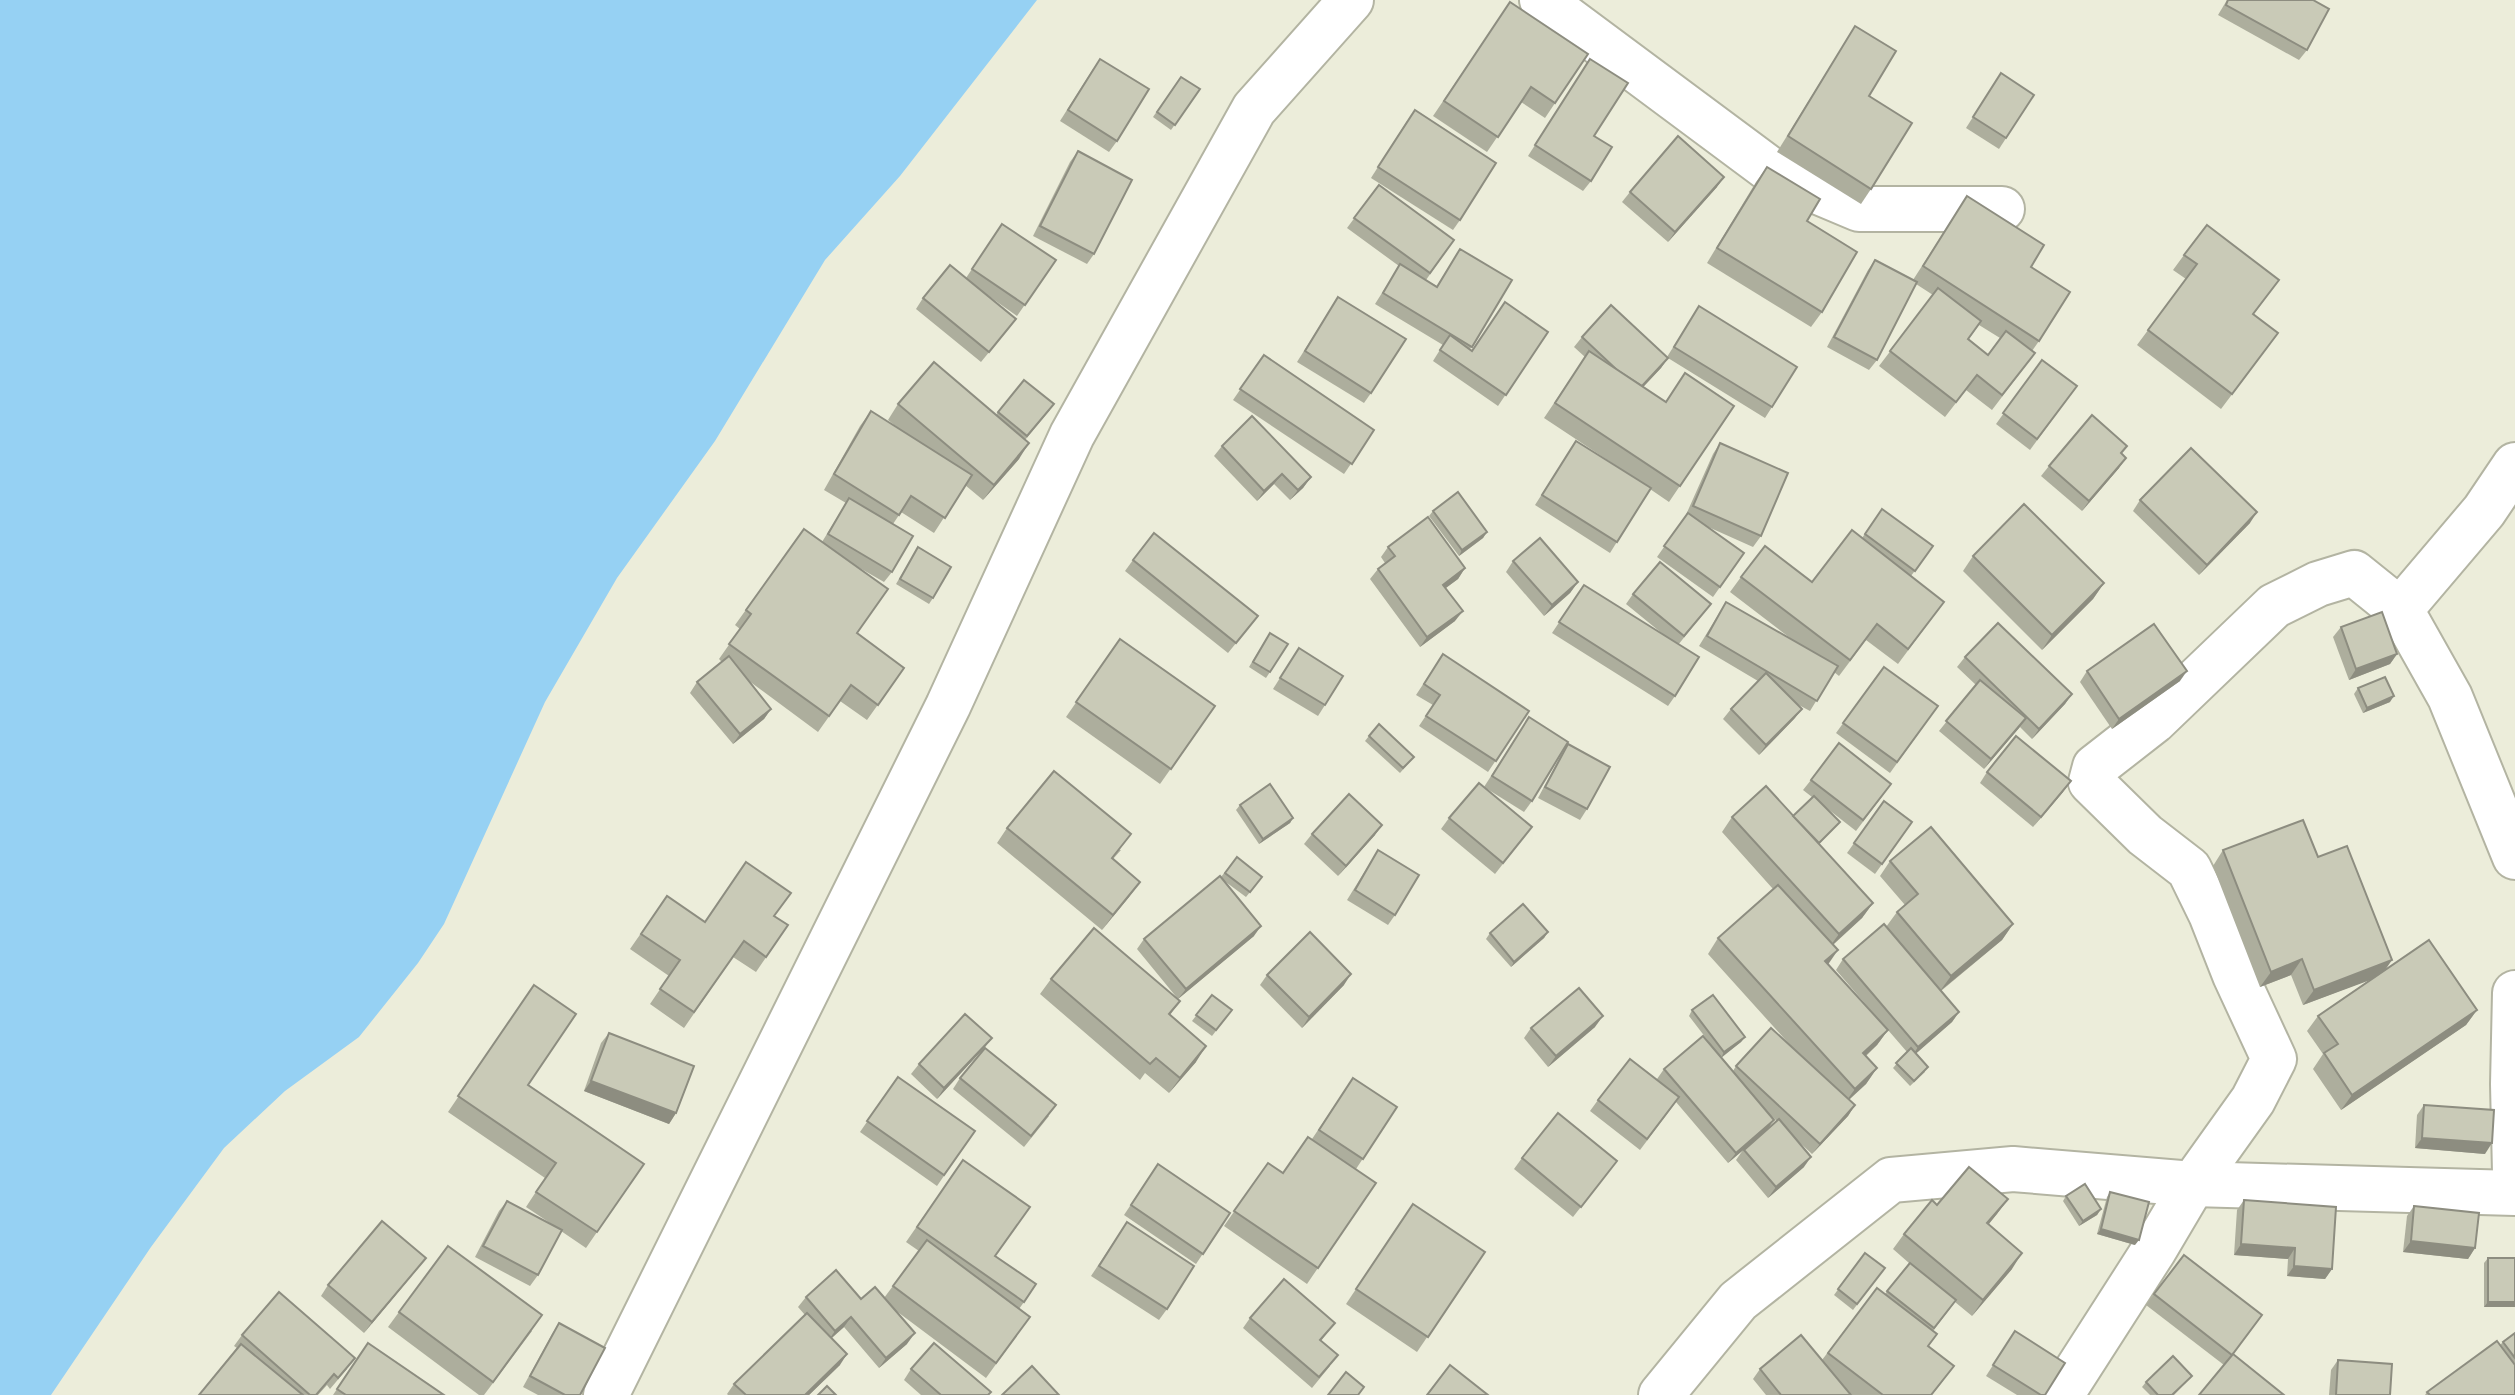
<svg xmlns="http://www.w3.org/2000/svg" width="2515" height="1395" font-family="Raleway,sans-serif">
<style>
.water{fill:#96d1f3}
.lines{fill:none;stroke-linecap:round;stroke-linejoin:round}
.minor-casing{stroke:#b3b4a2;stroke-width:48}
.minor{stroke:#fff;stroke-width:44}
.wall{fill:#adae9d;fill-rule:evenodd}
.shaded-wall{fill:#8d8d80}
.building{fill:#c9cab7;stroke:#8d8d80;stroke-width:2}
</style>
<rect width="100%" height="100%" fill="#ecedda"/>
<polygon class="water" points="0,0 1037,0 900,176 825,260 715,441 617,578 545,702 444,924 418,963 359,1037 285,1091 224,1148 151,1247 51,1395 0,1395"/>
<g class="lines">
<g class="minor-casing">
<g id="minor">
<polyline points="1542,0 1776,174 1859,209 2002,209"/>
<polyline points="2400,610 2484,511 2515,465"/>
<polyline points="2515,993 2513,1084 2515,1173"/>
<polyline points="606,1395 948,706 1072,435 1254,109 1351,0"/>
<polyline points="1661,1395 1738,1301 1891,1180 2013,1169 2193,1184 2515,1193"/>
<polyline points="2061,1395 2154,1250 2193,1184 2253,1100 2274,1059 2235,975 2211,914 2189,869 2145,835 2091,782 2095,767 2154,721 2274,606 2318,584 2354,573 2400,610 2410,626 2450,697 2515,857"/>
</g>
</g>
<use href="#minor" class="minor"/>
</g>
<g class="wall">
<polygon points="2227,0 2313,0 2307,50 2299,60 2218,15"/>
<polygon points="1510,2 1588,54 1545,118 1521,102 1487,152 1433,116"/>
<polygon points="1855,26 1869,96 1871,189 1861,204 1777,152"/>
<polygon points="1590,59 1594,136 1591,181 1583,191 1528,156"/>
<polygon points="1093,69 1117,141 1109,152 1060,121"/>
<polygon points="2001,73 2034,95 1999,149 1966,128"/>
<polygon points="1181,77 1200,89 1171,130 1153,117"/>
<polygon points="1407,121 1460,220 1453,230 1371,178"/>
<polygon points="1078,151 1094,254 1087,264 1033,236 1070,162"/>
<polygon points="1767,167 1807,221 1822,312 1811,327 1707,263 1756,182"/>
<polygon points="1379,185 1454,240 1426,280 1437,286 1460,249 1512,280 1470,349 1472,351 1548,332 1498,406 1433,361 1443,345 1375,304 1399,266 1347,228"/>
<polygon points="1717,187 1668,242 1622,202 1630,192"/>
<path d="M 1967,196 L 2031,267 L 2039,341 L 2032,351 L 2024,368 L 1992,410 L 1966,390 L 1945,417 L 1879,366 L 1933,295 L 1916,284 L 1877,360 L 1869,370 L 1827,347 L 1868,270 L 1875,260 L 1913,280 ZM 1979,325 L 2000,338 L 1988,355 L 1969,339 Z"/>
<polygon points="1002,224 1056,260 1017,316 983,292 1008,329 981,362 916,309 923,298 966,278"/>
<polygon points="2184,255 2268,295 2254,314 2267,348 2221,409 2137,345 2186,279 2173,270"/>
<polygon points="1338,297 1371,393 1364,403 1297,362"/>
<polygon points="1699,306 1772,407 1765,418 1668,358 1661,368 1643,387 1665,402 1734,406 1669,502 1650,489 1610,553 1535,505 1569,452 1627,473 1544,418 1585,357 1574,347 1582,337 1667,357"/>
<polygon points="1264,355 1374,430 1344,474 1233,400"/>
<polygon points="2042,360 2077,386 2030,450 1996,424"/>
<polygon points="898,404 996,415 998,412 1050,410 1025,440 1019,459 983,500 965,485 934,533 901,512 893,524 892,572 884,582 851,563 857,634 904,668 867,720 840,701 818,732 749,681 771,709 764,719 733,744 690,693 697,682 722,662 719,659 740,629 735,625 804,529 822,542 846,503 824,490 860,426 871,411 898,428 888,420"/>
<polygon points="1720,443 1761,536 1753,547 1706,526 1744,553 1713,597 1657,557 1685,517 1713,454"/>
<polygon points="1222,446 1311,477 1303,488 1290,500 1274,484 1257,501 1214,456"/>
<polygon points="2122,454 2119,468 2082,511 2041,476 2049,466"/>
<polygon points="2140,500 2250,523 2199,575 2133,511"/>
<polygon points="1882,509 1933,546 1911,576 1944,602 1898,664 1866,640 1839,676 1834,672 1810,711 1795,703 1802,709 1794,719 1759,755 1723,719 1731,709 1758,681 1699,646 1726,602 1794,641 1730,592 1741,577 1812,582 1862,538"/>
<polygon points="1433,511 1487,532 1483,538 1459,556 1429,516"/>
<polygon points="918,547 933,598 929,604 896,584"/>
<polygon points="1388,547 1465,568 1458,579 1446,588 1455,621 1420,647 1370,579 1378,569 1385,563 1381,557"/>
<polygon points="1973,556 2104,583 2093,599 2042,650 1963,571"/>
<polygon points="1133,560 1258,616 1228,653 1125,571"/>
<polygon points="1513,561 1578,582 1570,593 1544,616 1506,572"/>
<polygon points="1584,585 1664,635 1626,604 1633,594 1711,604 1678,645 1675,696 1668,706 1552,633"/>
<polygon points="2341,627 2397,654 2390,664 2349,680 2333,637"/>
<polygon points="1120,639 1215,706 1160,784 1066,717"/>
<polygon points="1266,639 1288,644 1266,678 1249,667"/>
<polygon points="1299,648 1325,705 1318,716 1273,689"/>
<polygon points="1443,654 1529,711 1488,772 1419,726 1433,705 1416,695"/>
<polygon points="1965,657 2072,694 2065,704 2032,739 2020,727 1984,769 1939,731 1976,685 1957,667"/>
<polygon points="1884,667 1938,706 1890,773 1836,733"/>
<polygon points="2087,671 2180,681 2112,729 2080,682"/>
<polygon points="2358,688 2390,702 2363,713 2354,694"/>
<polygon points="1529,717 1532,801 1524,812 1484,787"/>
<polygon points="1369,736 1414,757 1400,773 1365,741"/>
<polygon points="1568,744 1587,809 1580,820 1538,798 1561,755"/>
<polygon points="1987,772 2063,792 2033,827 1980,783"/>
<path d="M 1811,780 L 1884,794 L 1856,831 L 1824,806 L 1840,822 L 1819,844 L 1873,903 L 1862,918 L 1833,945 L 1828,964 L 1874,1014 L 1836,970 L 1843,959 L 1886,927 L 1897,912 L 1905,905 L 1880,876 L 1890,861 L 2013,924 L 2002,940 L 1941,991 L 1959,1012 L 1952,1022 L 1916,1053 L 1925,1072 L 1910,1086 L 1893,1068 L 1907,1052 L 1888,1030 L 1877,1045 L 1866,1056 L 1877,1068 L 1866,1084 L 1849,1100 L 1855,1105 L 1848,1116 L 1812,1154 L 1796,1139 L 1804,1167 L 1768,1198 L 1736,1160 L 1743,1150 L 1728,1163 L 1676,1102 L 1640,1150 L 1590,1111 L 1598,1100 L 1657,1079 L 1664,1069 L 1709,1042 L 1689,1016 L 1692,1010 L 1745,1037 L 1741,1042 L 1721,1057 L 1733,1071 L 1736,1066 L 1791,1046 L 1708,954 L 1718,938 L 1773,889 L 1722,832 L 1732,817 L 1793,816 L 1812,797 L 1803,790 ZM 1769,1114 L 1777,1121 L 1767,1129 Z"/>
<polygon points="1884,801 1912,822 1875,874 1847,853"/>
<polygon points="1240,805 1293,818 1290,823 1259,844 1236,810"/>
<polygon points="1449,818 1532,827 1495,874 1441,829"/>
<polygon points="1007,828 1121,850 1113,859 1140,882 1102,930 997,843"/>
<polygon points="1312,834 1375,835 1338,876 1304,844"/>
<polygon points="1378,850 1395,915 1388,925 1347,900"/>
<polygon points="2223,850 2318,857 2385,970 2477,1010 2466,1025 2341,1110 2313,1069 2323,1054 2307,1031 2318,1016 2371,979 2303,1005 2291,975 2260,987 2213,866"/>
<polygon points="1237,857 1262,877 1246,897 1223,880 1254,936 1178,999 1137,949 1144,939 1221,877"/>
<polygon points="667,896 704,922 774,916 788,925 756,972 733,957 684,1028 650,1004 669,976 630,949"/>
<polygon points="1548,932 1544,938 1511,967 1486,939 1490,933"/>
<polygon points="1267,975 1344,985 1302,1028 1260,985"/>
<polygon points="1051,979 1180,1001 1170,1015 1196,1062 1169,1093 1145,1073 1140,1080 1040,994"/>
<polygon points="534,985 528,1085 644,1164 586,1248 561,1231 538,1275 530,1286 475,1257 499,1211 507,1201 553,1225 526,1207 545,1178 448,1112"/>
<polygon points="1212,995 1232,1010 1212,1036 1192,1021"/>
<polygon points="1595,1027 1548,1067 1524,1038 1531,1028"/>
<polygon points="609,1033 676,1113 669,1124 584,1091 601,1043"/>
<polygon points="992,1038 984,1048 937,1099 911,1074 919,1064"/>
<polygon points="898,1077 975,1131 937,1186 860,1132"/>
<polygon points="960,1078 1049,1116 1024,1147 953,1089"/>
<polygon points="1353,1078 1397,1107 1356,1169 1376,1183 1307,1284 1224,1226 1268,1163 1283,1173 1312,1139"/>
<polygon points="2424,1105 2485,1154 2415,1148 2417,1115"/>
<polygon points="1522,1158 1617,1161 1573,1217 1514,1169"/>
<polygon points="963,1160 995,1256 1024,1302 1019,1309 1030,1317 986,1378 895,1310 907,1344 879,1368 844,1327 832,1338 840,1365 809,1395 728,1395 727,1394 734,1384 805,1315 798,1307 806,1297 861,1299 884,1298 919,1251 906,1242"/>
<polygon points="1158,1164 1230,1213 1196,1264 1124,1215"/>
<polygon points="2110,1192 2135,1245 2097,1234 2107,1197"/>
<polygon points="2066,1196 2101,1209 2097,1215 2079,1226 2063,1201"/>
<polygon points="2008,1199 1989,1224 2012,1269 1972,1316 1955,1302 1933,1331 1929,1346 1943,1381 1932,1395 1852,1395 1848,1392 1851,1395 1766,1395 1753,1379 1760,1369 1822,1360 1877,1288 1885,1294 1909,1263 1893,1249 1904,1234 1937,1205"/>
<polygon points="2244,1200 2332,1269 2325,1279 2287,1276 2288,1259 2234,1255 2237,1210"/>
<polygon points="1413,1204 1485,1252 1417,1352 1346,1304"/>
<polygon points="2414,1206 2475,1248 2468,1259 2403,1252 2407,1216"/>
<polygon points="1127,1222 1167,1309 1159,1320 1091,1276"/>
<polygon points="1865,1253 1885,1268 1853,1310 1834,1295"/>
<polygon points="426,1258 364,1333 321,1296 328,1285"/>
<polygon points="2488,1258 2515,1258 2515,1307 2484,1307 2484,1263"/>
<polygon points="2154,1294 2262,1315 2224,1365 2146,1305"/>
<polygon points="399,1312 532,1331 484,1395 479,1395 388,1327"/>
<polygon points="1250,1318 1327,1333 1321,1341 1330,1366 1312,1388 1243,1328"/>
<polygon points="559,1323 580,1395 538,1395 523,1387 552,1334"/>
<polygon points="2015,1331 2045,1395 2017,1395 1986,1376"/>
<polygon points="2515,1333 2515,1395 2425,1395 2427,1392 2500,1345 2503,1342"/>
<polygon points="242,1335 347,1369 330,1389 327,1385 318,1395 199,1395 237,1348 234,1346"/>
<polygon points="368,1343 444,1395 333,1395"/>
<polygon points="2338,1360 2390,1395 2329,1395 2331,1370"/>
<polygon points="911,1369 988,1395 921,1395 904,1380"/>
<polygon points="2192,1376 2174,1395 2150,1395 2142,1387 2146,1382"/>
</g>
<g class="shaded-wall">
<polygon points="1724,177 1717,187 1668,242 1675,232"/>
<polygon points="1668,358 1661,368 1631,400 1638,389"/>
<polygon points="1029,443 1019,459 983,500 994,485"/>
<polygon points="2126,458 2119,468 2082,511 2089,501"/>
<polygon points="1282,474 1274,484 1257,501 1264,491"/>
<polygon points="1311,477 1303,488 1290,500 1298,490"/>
<polygon points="2257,512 2250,523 2199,575 2207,565"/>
<polygon points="1487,532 1483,538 1459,556 1462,550"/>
<polygon points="1465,568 1458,579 1436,595 1443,585"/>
<polygon points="1578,582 1570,593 1544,616 1552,605"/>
<polygon points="2104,583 2093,599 2042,650 2052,635"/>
<polygon points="1463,611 1455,621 1420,647 1427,637"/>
<polygon points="2397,654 2390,664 2349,680 2356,669"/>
<polygon points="2187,671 2180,681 2112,729 2119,719"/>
<polygon points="2072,694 2065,704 2032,739 2039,729"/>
<polygon points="2394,696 2390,702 2363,713 2367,708"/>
<polygon points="771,709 764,719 733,744 740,734"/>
<polygon points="1802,709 1794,719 1759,755 1766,745"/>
<polygon points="2026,718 2018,729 1984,769 1991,759"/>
<polygon points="2071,781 2063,792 2033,827 2041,817"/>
<polygon points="1293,818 1290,823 1259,844 1263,839"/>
<polygon points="1382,825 1375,835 1338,876 1346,866"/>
<polygon points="1140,882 1129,897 1102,930 1113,915"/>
<polygon points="1873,903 1862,918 1828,949 1839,934"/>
<polygon points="2013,924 2002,940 1940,991 1951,976"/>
<polygon points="1261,926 1254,936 1178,999 1186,989"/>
<polygon points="1548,932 1544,938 1511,967 1514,962"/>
<polygon points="1838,950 1827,966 1825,961"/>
<polygon points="2302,959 2291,975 2260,987 2271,972"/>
<polygon points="2392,960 2381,976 2303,1005 2314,990"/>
<polygon points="1351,974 1344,985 1302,1028 1309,1017"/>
<polygon points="2477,1010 2466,1025 2341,1110 2352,1095"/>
<polygon points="1959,1012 1952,1022 1911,1058 1918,1047"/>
<polygon points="1603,1016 1595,1027 1548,1067 1556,1056"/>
<polygon points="1888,1030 1877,1045 1852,1068 1863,1053"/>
<polygon points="1745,1037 1741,1042 1721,1058 1724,1052"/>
<polygon points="992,1038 984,1048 937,1099 944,1088"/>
<polygon points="1206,1046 1196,1062 1169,1093 1180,1078"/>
<polygon points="1877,1068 1866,1084 1844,1104 1855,1089"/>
<polygon points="591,1081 676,1113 669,1124 584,1091"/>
<polygon points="1855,1105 1848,1116 1812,1154 1820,1144"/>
<polygon points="1774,1120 1767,1130 1728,1163 1736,1153"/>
<polygon points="2422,1138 2492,1143 2485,1154 2415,1148"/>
<polygon points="1811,1157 1804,1167 1768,1198 1776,1187"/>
<polygon points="2008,1199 1997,1214 1977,1238 1987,1223"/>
<polygon points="2101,1209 2097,1215 2079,1226 2083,1221"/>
<polygon points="2101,1229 2139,1240 2135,1245 2097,1234"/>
<polygon points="2411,1241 2475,1248 2468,1259 2403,1252"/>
<polygon points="2241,1244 2295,1248 2288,1259 2234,1255"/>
<polygon points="2022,1253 2012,1269 1972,1316 1983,1300"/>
<polygon points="426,1258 418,1268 364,1333 372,1322"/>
<polygon points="2294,1266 2332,1269 2325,1279 2287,1276"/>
<polygon points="2488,1302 2515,1302 2515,1307 2484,1307"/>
<polygon points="851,1317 844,1327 828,1341 835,1331"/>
<polygon points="915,1333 907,1344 879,1368 886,1358"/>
<polygon points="847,1354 840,1365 809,1395 805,1395"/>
</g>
<g class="building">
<polygon points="2228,0 2313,0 2329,9 2307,50 2226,5"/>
<polygon points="1510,2 1588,54 1555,103 1531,87 1498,137 1444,101"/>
<polygon points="1855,26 1896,51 1869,96 1912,123 1871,189 1788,136"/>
<polygon points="1100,59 1149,89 1117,141 1068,110"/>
<polygon points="1590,59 1628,83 1594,136 1612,147 1591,181 1535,145"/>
<polygon points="2001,73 2034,95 2006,138 1973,117"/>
<polygon points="1181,77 1200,89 1175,125 1157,112"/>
<polygon points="1415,110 1496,163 1460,220 1378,167"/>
<polygon points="1678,136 1724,177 1675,232 1630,192"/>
<polygon points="1078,151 1132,180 1094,254 1040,226"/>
<polygon points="1767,167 1820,199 1807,221 1857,252 1822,312 1717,248"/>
<polygon points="1379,185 1454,240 1430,273 1354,218"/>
<polygon points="1967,196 2044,245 2031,267 2070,292 2039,341 1923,266"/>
<polygon points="1002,224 1056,260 1025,305 972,269"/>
<polygon points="2207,225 2279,280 2253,314 2278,333 2232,394 2148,330 2197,264 2184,255"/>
<polygon points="1460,249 1512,280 1472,347 1383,293 1400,264 1437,287"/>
<polygon points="1875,260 1917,282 1877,360 1834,337"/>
<polygon points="950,265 1016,319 989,352 923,298"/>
<polygon points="1938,288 1981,321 1968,339 1988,355 2006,331 2035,353 2002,395 1977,375 1956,402 1890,351"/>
<polygon points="1338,297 1406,339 1371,393 1305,351"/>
<polygon points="1505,302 1548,332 1506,395 1440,350 1450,335 1472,351"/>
<polygon points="1611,305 1668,358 1642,386 1617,370 1582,337"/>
<polygon points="1699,306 1797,367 1772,407 1674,347"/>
<polygon points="1589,351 1666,402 1685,373 1734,406 1680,486 1555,403"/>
<polygon points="1264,355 1374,430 1352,464 1240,389"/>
<polygon points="2042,360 2077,386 2037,439 2003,413"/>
<polygon points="934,362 1029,443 994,485 898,404"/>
<polygon points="1024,380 1054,404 1027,436 998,412"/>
<polygon points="871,411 972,475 945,518 911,496 899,515 834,474"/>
<polygon points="2092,415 2127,446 2121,453 2126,458 2089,501 2049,466"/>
<polygon points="1252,416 1311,477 1298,490 1282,474 1264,491 1222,446"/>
<polygon points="1576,441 1651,488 1617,542 1542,495"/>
<polygon points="1720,443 1788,473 1761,536 1693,506"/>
<polygon points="2191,448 2257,512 2207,565 2140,500"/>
<polygon points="1458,492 1487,532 1462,550 1433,511"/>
<polygon points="849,498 913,536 892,572 828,534"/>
<polygon points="2024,504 2104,583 2052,635 1973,556"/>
<polygon points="1882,509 1933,546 1915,571 1865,534"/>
<polygon points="1688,513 1744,553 1720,587 1664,546"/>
<polygon points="1428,517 1465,568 1443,585 1463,611 1427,637 1378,569 1395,556 1388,547"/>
<polygon points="804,529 888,589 857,633 904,668 878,705 851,685 829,716 729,644 751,614 746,610"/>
<polygon points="1852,530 1944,602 1908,649 1877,624 1850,660 1741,577 1765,546 1812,582"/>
<polygon points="1154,533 1258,616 1236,643 1133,560"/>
<polygon points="1540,538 1578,582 1552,605 1513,561"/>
<polygon points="918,547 951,567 933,598 900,579"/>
<polygon points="1660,562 1711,604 1684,636 1633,594"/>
<polygon points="1584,585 1699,657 1675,696 1559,622"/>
<polygon points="1726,602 1838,666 1817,701 1707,636"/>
<polygon points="2382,612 2397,654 2356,669 2341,627"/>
<polygon points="1998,623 2072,694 2039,729 1965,657"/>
<polygon points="2154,624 2187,671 2119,719 2087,671"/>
<polygon points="1270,633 1288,644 1270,672 1253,662"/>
<polygon points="1120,639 1215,706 1171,769 1076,702"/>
<polygon points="1299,648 1343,676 1325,705 1280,678"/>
<polygon points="1443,654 1529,711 1496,761 1426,716 1440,695 1424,684"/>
<polygon points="729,656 771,709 740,734 697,682"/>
<polygon points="1884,667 1938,706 1897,762 1843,723"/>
<polygon points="1766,673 1802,709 1766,745 1731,709"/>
<polygon points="2385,677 2394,696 2367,708 2358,688"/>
<polygon points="1980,680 2026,718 1991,759 1946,721"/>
<polygon points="1529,717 1568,742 1532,801 1492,776"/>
<polygon points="1379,724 1414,757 1403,768 1369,736"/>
<polygon points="2016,736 2071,781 2041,817 1987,772"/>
<polygon points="1839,743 1891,784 1863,820 1811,780"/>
<polygon points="1568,744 1610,767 1587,809 1545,787"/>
<polygon points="1054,771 1131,834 1112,858 1140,882 1113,915 1007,828"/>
<polygon points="1479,783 1532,827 1503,863 1449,818"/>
<polygon points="1270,784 1293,818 1263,839 1240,805"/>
<polygon points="1766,786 1873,903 1839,934 1732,817"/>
<polygon points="1349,794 1382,825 1346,866 1312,834"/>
<polygon points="1814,796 1840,822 1819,843 1793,816"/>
<polygon points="1884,801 1912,822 1882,864 1854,843"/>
<polygon points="2303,820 2318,857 2347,846 2392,960 2314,990 2302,959 2271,972 2223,850"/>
<polygon points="1931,827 2013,924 1951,976 1897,912 1918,894 1890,861"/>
<polygon points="1378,850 1419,875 1395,915 1355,890"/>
<polygon points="1237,857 1262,877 1250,892 1225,873"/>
<polygon points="746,862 791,893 774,916 788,925 766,957 744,941 694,1012 660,989 680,960 641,934 667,896 705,922"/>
<polygon points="1220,876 1261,926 1186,989 1144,939"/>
<polygon points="1778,885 1838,950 1825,961 1888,1030 1863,1053 1877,1068 1855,1089 1718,938"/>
<polygon points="1523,904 1548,932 1514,962 1490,933"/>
<polygon points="1884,924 1959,1012 1918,1047 1843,959"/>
<polygon points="1094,928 1180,1001 1169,1014 1206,1046 1180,1078 1156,1058 1150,1064 1051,979"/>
<polygon points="1310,932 1351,974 1309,1017 1267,975"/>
<polygon points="2429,940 2477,1010 2352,1095 2324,1053 2338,1044 2318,1016"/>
<polygon points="534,985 576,1014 528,1085 644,1164 597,1232 536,1192 556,1163 458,1096"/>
<polygon points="1579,988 1603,1016 1556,1056 1531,1028"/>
<polygon points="1212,995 1232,1010 1216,1030 1196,1015"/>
<polygon points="1713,995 1745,1037 1724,1052 1692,1010"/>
<polygon points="965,1014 992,1038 944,1088 919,1064"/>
<polygon points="1771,1028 1855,1105 1820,1144 1736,1066"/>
<polygon points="609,1033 694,1066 676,1113 591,1081"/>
<polygon points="1703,1036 1774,1120 1736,1153 1664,1069"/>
<polygon points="985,1048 1056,1105 1031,1136 960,1078"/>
<polygon points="1911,1048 1928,1067 1914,1081 1896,1063"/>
<polygon points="1630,1059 1679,1097 1647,1139 1598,1100"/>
<polygon points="898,1077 975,1131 944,1175 867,1121"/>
<polygon points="1353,1078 1397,1107 1363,1159 1319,1130"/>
<polygon points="2424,1105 2494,1110 2492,1143 2422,1138"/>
<polygon points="1558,1113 1617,1161 1581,1207 1522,1158"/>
<polygon points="1779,1119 1811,1157 1776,1187 1744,1150"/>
<polygon points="1308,1137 1376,1183 1318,1268 1234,1211 1268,1163 1283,1173"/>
<polygon points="963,1160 1030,1207 995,1256 1036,1284 1024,1302 917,1227"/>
<polygon points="1158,1164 1230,1213 1203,1254 1131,1205"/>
<polygon points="1969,1167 2008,1199 1987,1223 2022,1253 1983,1300 1904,1234 1932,1200 1937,1205"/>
<polygon points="2085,1184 2101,1209 2083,1221 2066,1196"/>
<polygon points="2110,1192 2149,1202 2139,1240 2101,1229"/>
<polygon points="2244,1200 2336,1207 2332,1269 2294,1266 2295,1248 2241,1244"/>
<polygon points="507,1201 562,1230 538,1275 483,1246"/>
<polygon points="1413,1204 1485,1252 1428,1337 1356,1289"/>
<polygon points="2414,1206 2479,1213 2475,1248 2411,1241"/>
<polygon points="382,1221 426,1258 372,1322 328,1285"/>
<polygon points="1127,1222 1194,1266 1167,1309 1099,1266"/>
<polygon points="927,1240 1030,1317 996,1363 893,1286"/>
<polygon points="448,1246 542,1315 493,1382 399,1312"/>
<polygon points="1865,1253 1885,1268 1857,1304 1838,1289"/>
<polygon points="2184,1255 2262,1315 2232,1355 2154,1294"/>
<rect x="2488" y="1258" width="27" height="44"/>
<polygon points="1910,1263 1956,1300 1934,1328 1887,1291"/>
<polygon points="836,1270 861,1299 875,1287 915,1333 886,1358 851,1317 835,1331 806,1297"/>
<polygon points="1284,1279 1335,1323 1320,1340 1338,1355 1319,1377 1250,1318"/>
<polygon points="1877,1288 1937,1334 1928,1346 1954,1366 1931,1395 1883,1395 1828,1353"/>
<polygon points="279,1292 355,1358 338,1378 334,1374 316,1395 310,1395 242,1335"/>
<polygon points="807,1313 847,1354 805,1395 746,1395 734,1384"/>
<polygon points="559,1323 605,1348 580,1395 565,1395 530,1376"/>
<polygon points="2015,1331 2065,1363 2045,1395 2041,1395 1993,1365"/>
<polygon points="2515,1333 2515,1358 2503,1342"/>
<polygon points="1801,1335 1851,1395 1781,1395 1760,1369"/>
<polygon points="2497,1341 2515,1365 2515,1395 2430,1395 2427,1392"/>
<polygon points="368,1343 444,1395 346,1395 337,1389"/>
<polygon points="934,1343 991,1392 988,1395 941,1395 911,1369"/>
<polygon points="241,1344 303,1395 199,1395"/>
<polygon points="2233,1354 2284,1395 2199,1395"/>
<polygon points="2173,1356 2192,1376 2172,1395 2158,1395 2146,1382"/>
<polygon points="2338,1360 2392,1364 2390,1395 2336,1395"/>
<polygon points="1450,1365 1488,1395 1427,1395"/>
<polygon points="1032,1366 1059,1395 1002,1395"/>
<polygon points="1346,1372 1364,1387 1358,1395 1328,1395"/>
<polygon points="827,1386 836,1395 818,1395"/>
</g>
</svg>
